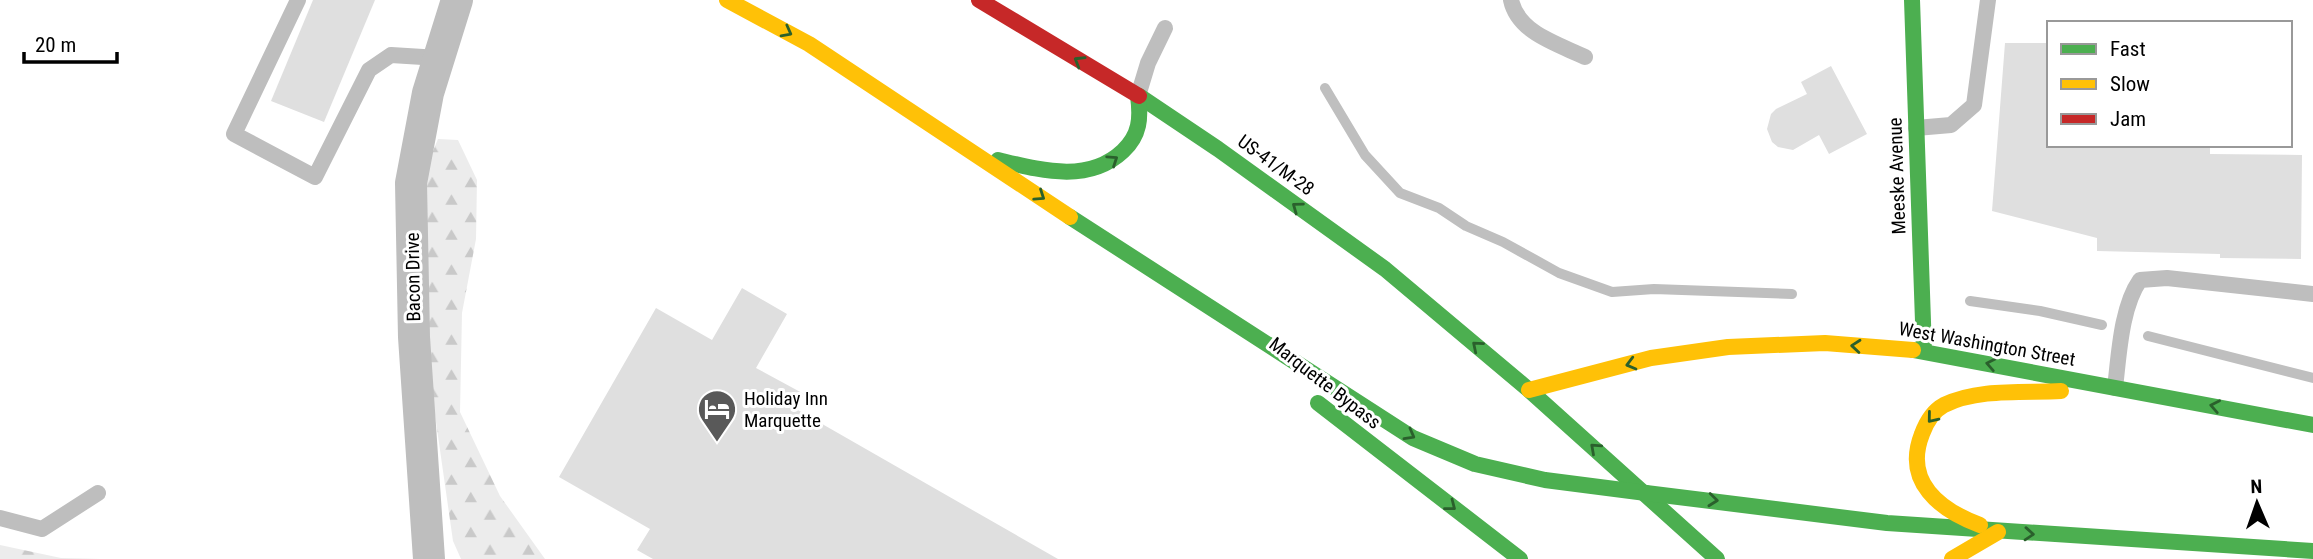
<svg xmlns="http://www.w3.org/2000/svg" width="2313" height="559" font-family="'Roboto Condensed',sans-serif">
<style>
.forest{fill:url(#forest-firs)}
.lines{fill:none;stroke-linecap:round;stroke-linejoin:round}
.stream{stroke:#bfbfbf;stroke-width:10}
.building{fill:#dfdfdf}
.lane{stroke:#bebebe;stroke-width:16}
.street{stroke:#bebebe;stroke-width:32}
.fast{stroke:#4caf50;stroke-width:16}
.slow{stroke:#ffc107;stroke-width:16}
.jam{stroke:#c62828;stroke-width:16}
.oneway{stroke:#2a602c}
.labels{text-anchor:middle;dominant-baseline:central;stroke-width:6;stroke-linejoin:round;paint-order:stroke}
.street-label{font-size:19px;fill:#000;stroke:#fff}
.poi-label{font-size:19px;fill:#000;stroke:#fff;text-anchor:start}
</style>
<defs>
<pattern id="forest-firs" width="22" height="20" patternUnits="userSpaceOnUse" patternTransform="scale(1.75)"><rect width="22" height="20" fill="#ececec"/><path d="M5 1l3.5 6h-7zM16 11l3.5 6h-7z" fill="#c9c9c9"/></pattern>
</defs>
<rect width="100%" height="100%" fill="#fff"/>
<g class="forest">
<polygon points="438,139 458,140 477,180 476,239 462,313 460,412 500,496 545,559 461,559 453,541 424,338 421,180"/>
<polygon points="0,545 61,558 100,559 0,559"/>
</g>
<g class="lines">
<g class="stream">
<polyline points="1325,88 1365,155 1400,193 1439,208 1466,226 1503,242 1559,273 1612,292 1654,289 1792,294"/>
<polyline points="1970,301 2040,311 2102,325"/>
<polyline points="2148,336 2313,378"/>
</g>
</g>
<g class="building">
<polygon points="313,0 375,0 324,122 271,101"/>
<polygon points="2005,43 2049,43 2049,145 2210,145 2210,154 2302,155 2301,259 2220,258 2220,254 2097,251 2097,238 1992,211"/>
<polygon points="1831,66 1867,134 1829,154 1819,135 1793,150 1778,147 1772,142 1767,129 1771,114 1776,109 1807,94 1801,82"/>
<polygon points="742,288 787,314 756,368 804,394 796,409 1058,559 653,559 637,550 650,529 559,477 656,308 712,340"/>
</g>
<g class="lines">
<g class="lane">
<polyline points="298,0 234,134 315,177 369,70 391,55 439,58"/>
<path d="M 1511,0 C 1518,33 1558,44 1585,57"/>
<polyline points="1138,96 1148,63 1165,28"/>
<polyline points="1916,128 1951,125 1974,105 1988,0"/>
<path d="M 2115,388 C 2119,355 2121,307 2140,280 L 2167,278 L 2313,294"/>
<polyline points="0,518 42,529 98,493"/>
</g>
<polyline class="street" points="429,559 414,337 411,183 428,93 457,0"/>
<g class="fast">
<polyline points="1912,0 1924,351"/>
<polyline points="1139,96 1218,149 1385,269 1529,390 1717,559"/>
<path d="M 998,160 C 1040,170 1088,184 1123,151 C 1140,135 1141,118 1138,96"/>
<polyline points="1070,217 1413,438 1475,464 1545,480 1646,493"/>
<polyline points="1913,350 2313,425"/>
<polyline points="1318,403 1520,559"/>
<polyline points="1646,493 1887,523 2313,551"/>
</g>
<g class="slow">
<polyline points="727,0 809,44 1070,217"/>
<polyline points="1529,390 1651,358 1728,347 1825,343 1913,350"/>
<path d="M 1980,525 C 1940,510 1903,482 1922,434 C 1926,423 1933,411 1944,405 C 1978,388 2025,393 2061,391"/>
<polyline points="1952,559 1998,532"/>
</g>
<polyline class="jam" points="979,0 1139,96"/>
</g>
<defs><path id="oneway-chevron" d="M-2-3.5L2.5 0L-2 3.5" fill="none" stroke-width="1.6" stroke-linecap="round" stroke-linejoin="round" transform="scale(1.75)"/></defs>
<g class="oneway">
<use href="#oneway-chevron" transform="translate(787 32) rotate(28)"/>
<use href="#oneway-chevron" transform="translate(1079 61) rotate(-149)"/>
<use href="#oneway-chevron" transform="translate(1113 160) rotate(-34)"/>
<use href="#oneway-chevron" transform="translate(1040 196) rotate(34)"/>
<use href="#oneway-chevron" transform="translate(1297 207) rotate(-144)"/>
<use href="#oneway-chevron" transform="translate(1477 346) rotate(-140)"/>
<use href="#oneway-chevron" transform="translate(1856 346) rotate(-175)"/>
<use href="#oneway-chevron" transform="translate(1631 364) rotate(165)"/>
<use href="#oneway-chevron" transform="translate(1991 364) rotate(-169)"/>
<use href="#oneway-chevron" transform="translate(2215 406) rotate(-169)"/>
<use href="#oneway-chevron" transform="translate(1932 418) rotate(129)"/>
<use href="#oneway-chevron" transform="translate(1410 435) rotate(29)"/>
<use href="#oneway-chevron" transform="translate(1595 448) rotate(-138)"/>
<use href="#oneway-chevron" transform="translate(1713 500) rotate(6)"/>
<use href="#oneway-chevron" transform="translate(1451 506) rotate(38)"/>
<use href="#oneway-chevron" transform="translate(2029 534) rotate(4)"/>
</g>
<defs>
<g id="hotel-pin" transform="scale(2.0125)"><path d="M0 17L-7.5 6A9.5 9.5 0 1 1 7.5 6Z" fill="#595959" stroke="#fff"/><path d="M-6-4.5h1.5V1H6V5H4.5V3h-9V5H-6ZM-4 0a1.8 1.8 0 1 1 3.6 0ZM.5 0V-2.5h3Q6-2.5 6 0Z" fill="#fff"/></g>
</defs>
<g fill-rule="evenodd">
<use href="#hotel-pin" x="717" y="409"/>
</g>
<g class="labels">
<g class="street-label">
<text transform="translate(1276 165) rotate(36)">US-41/M-28</text>
<text transform="translate(1897 176) rotate(-92)">Meeske Avenue</text>
<text transform="translate(413 277) rotate(-91)">Bacon Drive</text>
<text transform="translate(1987 344) rotate(10)">West Washington Street</text>
<text transform="translate(1325 383) rotate(38)">Marquette Bypass</text>
</g>
<g class="poi-label">
<text x="744" y="398">Holiday Inn<tspan x="744" dy="22">Marquette</tspan></text>
</g>
</g>
<rect x="2047" y="21" width="245" height="126" fill="#ffffff" stroke="#999999" stroke-width="2"/>
<rect x="2061" y="44" width="35" height="10" fill="#4caf50" stroke="#999999" stroke-width="2"/>
<text x="2110" y="56" font-size="21" fill="#000000">Fast</text>
<rect x="2061" y="79" width="35" height="10" fill="#ffc107" stroke="#999999" stroke-width="2"/>
<text x="2110" y="91" font-size="21" fill="#000000">Slow</text>
<rect x="2061" y="114" width="35" height="10" fill="#c62828" stroke="#999999" stroke-width="2"/>
<text x="2110" y="126" font-size="21" fill="#000000">Jam</text>
<g transform="translate(2257 503) rotate(358)" stroke="#ffffff" stroke-width="5" paint-order="stroke">
<path d="M0-5L12 26L0 18L-12 26Z" fill="#000000"/>
<text y="-10" font-size="19" font-weight="bold" text-anchor="middle" fill="#000000">N</text>
</g>
<path d="M24 52v10h93v-10" fill="none" stroke="#000000" stroke-width="3.5"/>
<text x="35" y="52" font-size="21" fill="#000000" stroke="#ffffff" stroke-width="5" paint-order="stroke">20 m</text>
</svg>
